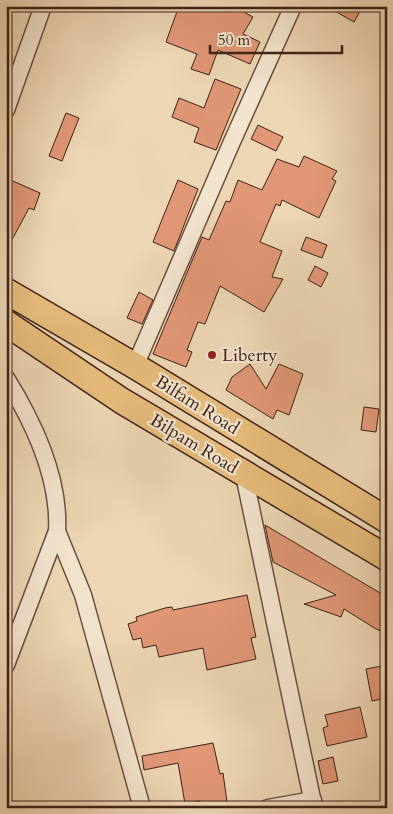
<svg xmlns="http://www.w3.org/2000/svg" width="393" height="814" font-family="Cardo,serif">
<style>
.building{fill:#e19776;stroke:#3e2217}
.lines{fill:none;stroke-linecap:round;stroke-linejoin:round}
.minor-casing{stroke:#6a4f3e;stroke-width:19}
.primary-casing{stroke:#3e2217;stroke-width:28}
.minor{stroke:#f3e4ce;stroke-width:16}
.primary{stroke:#e6bb7a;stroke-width:25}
.poi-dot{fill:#8f2418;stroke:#f3e4ce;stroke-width:2}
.labels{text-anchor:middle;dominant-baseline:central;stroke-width:4.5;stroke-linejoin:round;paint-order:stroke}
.poi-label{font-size:18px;fill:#3e2217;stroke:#f3e4ce;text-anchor:start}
.street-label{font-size:18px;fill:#3e2217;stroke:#f3e4ce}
</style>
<rect width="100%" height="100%" fill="#edd6b4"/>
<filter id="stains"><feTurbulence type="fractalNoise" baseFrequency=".004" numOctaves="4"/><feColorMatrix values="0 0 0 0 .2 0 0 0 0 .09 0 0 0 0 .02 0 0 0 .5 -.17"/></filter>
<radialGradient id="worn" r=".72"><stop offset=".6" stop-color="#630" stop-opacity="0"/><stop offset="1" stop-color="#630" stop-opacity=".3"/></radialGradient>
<g class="building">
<polygon points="179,6 233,6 253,17 243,34 260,42 250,64 218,50 209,75 191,69 197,54 166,42"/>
<polygon points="326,6 363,6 354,22"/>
<polygon points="215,79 241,89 216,150 194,142 199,128 172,117 179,98 204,108"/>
<polygon points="66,113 79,118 62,161 49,156"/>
<polygon points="258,125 283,137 276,151 251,139"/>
<polygon points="304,156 337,171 332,179 336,181 319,218 282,200 280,206 276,204 260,242 282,251 272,277 283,279 264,312 220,286 205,324 198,322 187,350 192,352 186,367 153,354 202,237 209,240 226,201 230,202 238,180 262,190 277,159 299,167"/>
<polygon points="6,178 40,193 34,210 29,208 6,251"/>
<polygon points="178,180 198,189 174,251 153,242"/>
<polygon points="306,237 327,245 322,258 301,250"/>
<polygon points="315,266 328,273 321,287 308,280"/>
<polygon points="139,292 153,300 142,324 127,318"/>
<polygon points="250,364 266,389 279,364 303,374 289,415 277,410 273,419 226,390 232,377"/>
<polygon points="364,407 379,409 376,432 361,430"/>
<polygon points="265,525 387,597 387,633 376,629 344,609 341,617 304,604 336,595 273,562"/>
<polygon points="247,595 256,637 251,638 256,659 207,670 203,648 159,657 156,645 143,648 141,638 133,640 128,624 137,621 136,617 165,608 172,607 173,610"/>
<polygon points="382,666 387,698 372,701 366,669"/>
<polygon points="360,707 367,737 327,746 323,728 328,726 325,715"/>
<polygon points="213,743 220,774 223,773 227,802 201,807 200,801 185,804 178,763 144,770 142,756"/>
<polygon points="333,757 338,781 323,784 318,761"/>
</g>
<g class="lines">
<g class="minor-casing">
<g id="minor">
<polyline points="6,110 43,6"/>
<polyline points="135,366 231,144 293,6"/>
<path d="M 6,378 C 34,423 60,478 57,531 L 6,665"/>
<polyline points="244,475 314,808"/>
<polyline points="57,531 83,595 142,808"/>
<polyline points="268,808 313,800"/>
</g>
</g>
<g class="primary-casing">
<g id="primary">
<polyline points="6,291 135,366 387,520"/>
<polyline points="6,323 122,401 387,558"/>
</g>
</g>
<use href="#minor" class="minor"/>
<use href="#primary" class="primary"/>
</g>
<circle class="poi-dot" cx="212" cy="355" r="5"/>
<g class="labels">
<g class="poi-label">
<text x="222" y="355">Liberty</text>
</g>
<g class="street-label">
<text transform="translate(197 405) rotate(32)">Bilfam Road</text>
<text transform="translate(194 444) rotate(31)">Bilpam Road</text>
</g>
</g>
<rect width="393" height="814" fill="none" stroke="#edd6b4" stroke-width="25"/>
<rect x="8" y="8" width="378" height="799" fill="none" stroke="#3e2217" stroke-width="2.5"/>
<rect x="12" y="12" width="368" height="789" fill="none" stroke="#3e2217"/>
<path d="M210 45v8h132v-8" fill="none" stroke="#3e2217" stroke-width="2.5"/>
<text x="218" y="45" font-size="15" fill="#3e2217" stroke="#f3e4ce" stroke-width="4" paint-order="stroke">50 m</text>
<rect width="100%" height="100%" filter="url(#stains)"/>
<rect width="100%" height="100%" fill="url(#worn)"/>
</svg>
